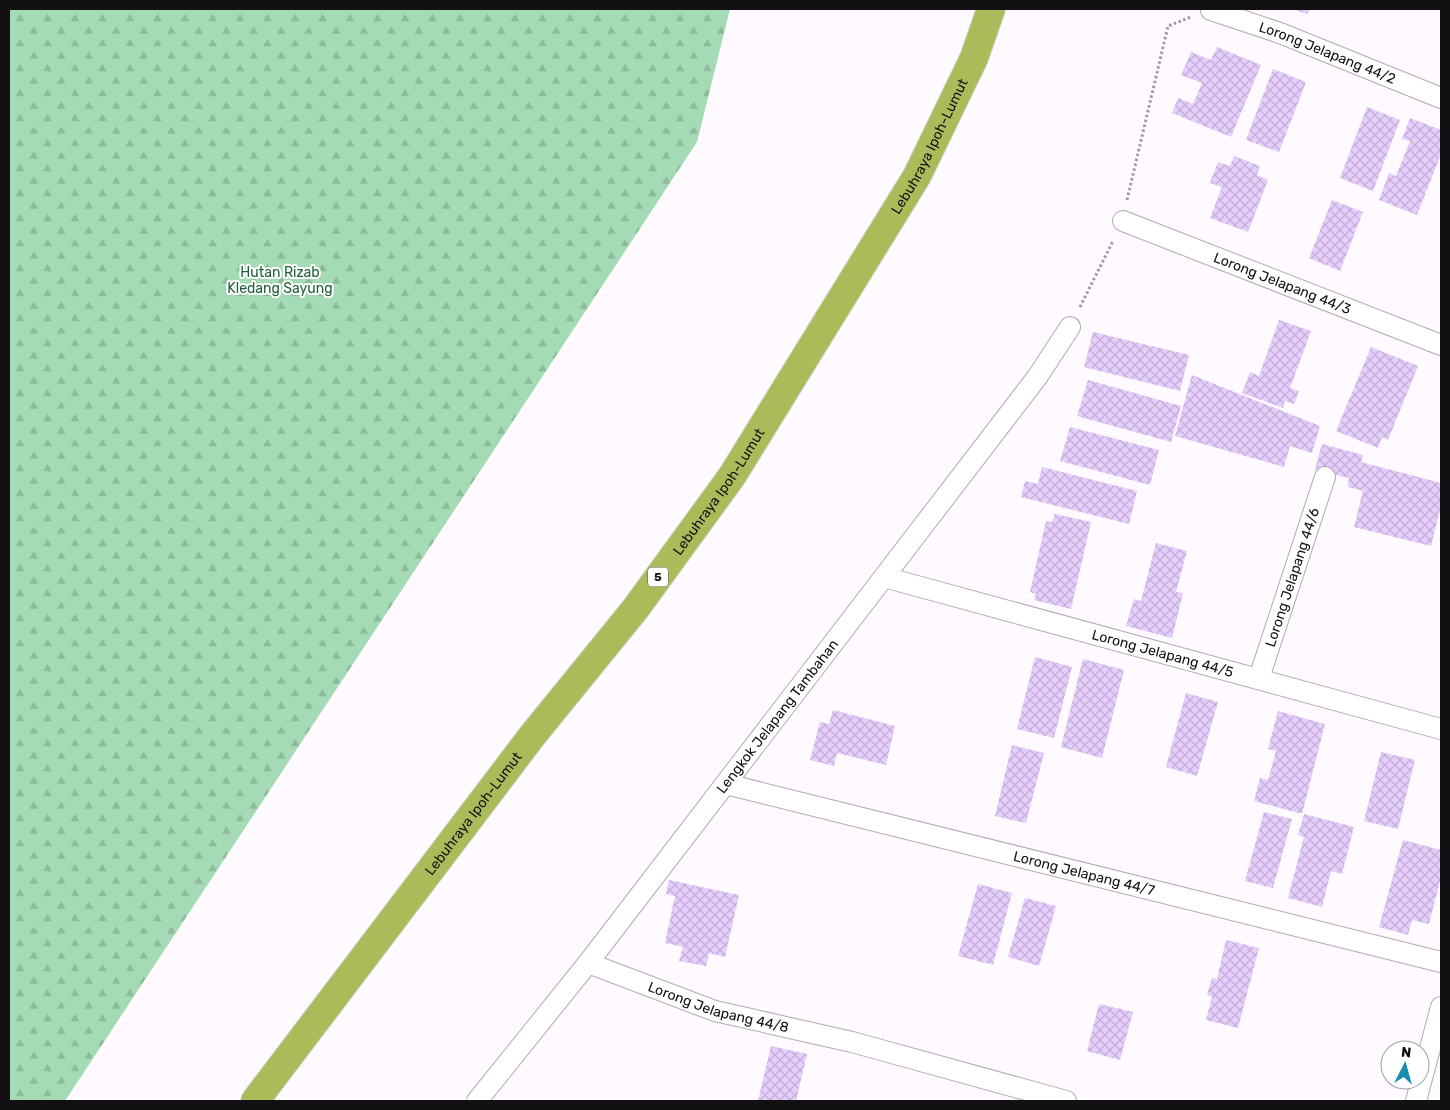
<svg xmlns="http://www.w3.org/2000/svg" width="1450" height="1110" font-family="Rubik,sans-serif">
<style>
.forest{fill:url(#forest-firs)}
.building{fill:url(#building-cross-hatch)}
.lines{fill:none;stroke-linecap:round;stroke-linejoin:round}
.minor-casing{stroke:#b2aab2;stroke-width:22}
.trunk-casing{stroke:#d9d9d9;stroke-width:30}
.path{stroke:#9f9b9f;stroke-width:3;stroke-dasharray:2.5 2.5;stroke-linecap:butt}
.minor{stroke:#fff;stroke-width:20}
.trunk{stroke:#aabc5a;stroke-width:28}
.labels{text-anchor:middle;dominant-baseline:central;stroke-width:4;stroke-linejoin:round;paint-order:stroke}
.shield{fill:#fff;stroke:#5a585a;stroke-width:1}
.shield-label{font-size:12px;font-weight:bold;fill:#131013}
.street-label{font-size:14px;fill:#131013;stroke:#fff}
.park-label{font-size:14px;fill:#1d5f38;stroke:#fff}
</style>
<defs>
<pattern id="forest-firs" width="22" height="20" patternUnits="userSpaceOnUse" patternTransform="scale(1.25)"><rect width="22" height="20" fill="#a5dbb4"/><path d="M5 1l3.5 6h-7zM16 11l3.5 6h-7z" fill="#8dbb9a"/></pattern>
<pattern id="building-cross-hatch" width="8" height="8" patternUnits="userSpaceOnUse" patternTransform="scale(1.25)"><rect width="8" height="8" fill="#e5cdfc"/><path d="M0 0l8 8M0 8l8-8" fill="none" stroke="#c4afd7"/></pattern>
</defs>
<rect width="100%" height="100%" fill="#fffaff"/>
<polygon class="forest" points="9,9 730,9 697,142 65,1101 9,1101"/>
<g class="building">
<polygon points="1293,9 1310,9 1307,14"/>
<polygon points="1217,47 1261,65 1231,137 1172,113 1178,98 1193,104 1202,83 1181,75 1191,52 1211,60"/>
<polygon points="1273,69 1306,82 1279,152 1246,140"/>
<polygon points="1367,107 1400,120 1373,191 1340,178"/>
<polygon points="1410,118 1441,130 1441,154 1417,215 1379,200 1389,173 1396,176 1410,141 1402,139"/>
<polygon points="1234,156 1260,166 1257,175 1268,180 1248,232 1210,218 1222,187 1210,183 1218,162 1230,166"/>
<polygon points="1332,200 1363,212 1340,271 1309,258"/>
<polygon points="1279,320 1311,331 1290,388 1299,391 1294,404 1285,401 1283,408 1242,393 1250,372 1259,376"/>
<polygon points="1093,332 1189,355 1180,391 1084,367"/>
<polygon points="1371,347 1418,366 1388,440 1382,437 1378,448 1336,431"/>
<polygon points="1192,375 1320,426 1312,453 1290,446 1284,467 1175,436"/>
<polygon points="1088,380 1181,406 1171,442 1077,416"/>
<polygon points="1070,427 1159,450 1150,485 1060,461"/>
<polygon points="1322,444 1363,455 1361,462 1441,483 1441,506 1431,546 1354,527 1363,491 1348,487 1349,478 1315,470"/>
<polygon points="1042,467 1137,491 1129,524 1021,497 1025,481 1038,484"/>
<polygon points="1055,514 1091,522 1071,609 1034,600 1036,594 1030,592 1046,521 1052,522"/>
<polygon points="1156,543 1187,551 1176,592 1183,593 1172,638 1126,626 1134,599 1141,601"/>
<polygon points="1035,657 1072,667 1054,738 1017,729"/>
<polygon points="1083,659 1124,670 1102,758 1061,747"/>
<polygon points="1186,693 1218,702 1197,776 1166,767"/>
<polygon points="833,710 895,726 886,765 837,753 834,766 810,760 820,722 829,724"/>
<polygon points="1278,711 1325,724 1302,814 1254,801 1260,778 1268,780 1276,751 1268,749"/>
<polygon points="1012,745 1044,753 1026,823 995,816"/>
<polygon points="1381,752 1415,760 1398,829 1364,821"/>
<polygon points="1264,812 1292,819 1273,888 1245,881"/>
<polygon points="1304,814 1354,827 1342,874 1331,871 1322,907 1288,898 1304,837 1298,835"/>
<polygon points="1403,840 1441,850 1441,877 1429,924 1412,920 1408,935 1379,927"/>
<polygon points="669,880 739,895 725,957 709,953 706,966 679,961 683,947 665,943 675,896 666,894"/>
<polygon points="978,884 1012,893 993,965 958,956"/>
<polygon points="1025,898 1056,906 1039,966 1008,957"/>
<polygon points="1226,940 1259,948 1238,1028 1206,1020 1212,997 1207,995 1212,978 1217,979"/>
<polygon points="1099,1004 1133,1012 1120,1060 1087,1051"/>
<polygon points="771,1046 807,1054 796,1101 758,1101"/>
</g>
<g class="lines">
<g class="minor-casing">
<g id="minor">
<path id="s1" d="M 1211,10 L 1280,33 L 1441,98"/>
<path id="s2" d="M 1123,221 L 1441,345"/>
<path id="s3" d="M 884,577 L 1441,729"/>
<path id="s4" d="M 1259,678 L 1325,477"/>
<path id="s5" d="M 726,784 L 1441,962"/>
<path id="s6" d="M 588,963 L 715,1011 L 852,1042 L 1066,1101"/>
<path id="s7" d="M 477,1101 L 588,963 L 1038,376 L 1070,327"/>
<polyline points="1416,1101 1441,1007"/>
</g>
</g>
<g class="trunk-casing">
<g id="trunk">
<path id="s8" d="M 255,1101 L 532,736 L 636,608 L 732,476 L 917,176 L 974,58 L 991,9"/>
</g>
</g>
<g class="path">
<polyline points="1127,200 1168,26 1191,17"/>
<polyline points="1080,307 1113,241"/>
</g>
<use href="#minor" class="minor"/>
<use href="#trunk" class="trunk"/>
</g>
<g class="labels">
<rect class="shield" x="648" y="567.5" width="20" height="19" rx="4"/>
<g class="shield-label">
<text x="658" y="577">5</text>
</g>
<g class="street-label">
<text stroke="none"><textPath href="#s1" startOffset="124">Lorong Jelapang 44/2</textPath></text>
<text stroke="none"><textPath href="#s8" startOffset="1171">Lebuhraya Ipoh-Lumut</textPath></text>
<text stroke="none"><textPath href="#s2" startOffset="171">Lorong Jelapang 44/3</textPath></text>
<text stroke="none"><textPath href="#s8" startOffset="766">Lebuhraya Ipoh-Lumut</textPath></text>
<text stroke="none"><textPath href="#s4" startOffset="106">Lorong Jelapang 44/6</textPath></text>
<text stroke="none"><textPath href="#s3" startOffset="289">Lorong Jelapang 44/5</textPath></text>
<text stroke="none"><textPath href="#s7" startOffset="488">Lengkok Jelapang Tambahan</textPath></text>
<text stroke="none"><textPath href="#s8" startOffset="361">Lebuhraya Ipoh-Lumut</textPath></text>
<text stroke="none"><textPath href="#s5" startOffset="369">Lorong Jelapang 44/7</textPath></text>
<text stroke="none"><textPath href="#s6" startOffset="138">Lorong Jelapang 44/8</textPath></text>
</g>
<g class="park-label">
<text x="280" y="272">Hutan Rizab<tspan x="280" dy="16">Kledang Sayung</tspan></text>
</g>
</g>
<rect width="1450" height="1110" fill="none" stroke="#131013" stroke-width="20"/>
<g transform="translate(1405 1065) rotate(6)"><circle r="24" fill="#ffffff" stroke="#a19fa1"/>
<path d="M0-4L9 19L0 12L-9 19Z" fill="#178caf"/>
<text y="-8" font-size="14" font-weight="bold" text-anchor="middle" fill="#131013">N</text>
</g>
</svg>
